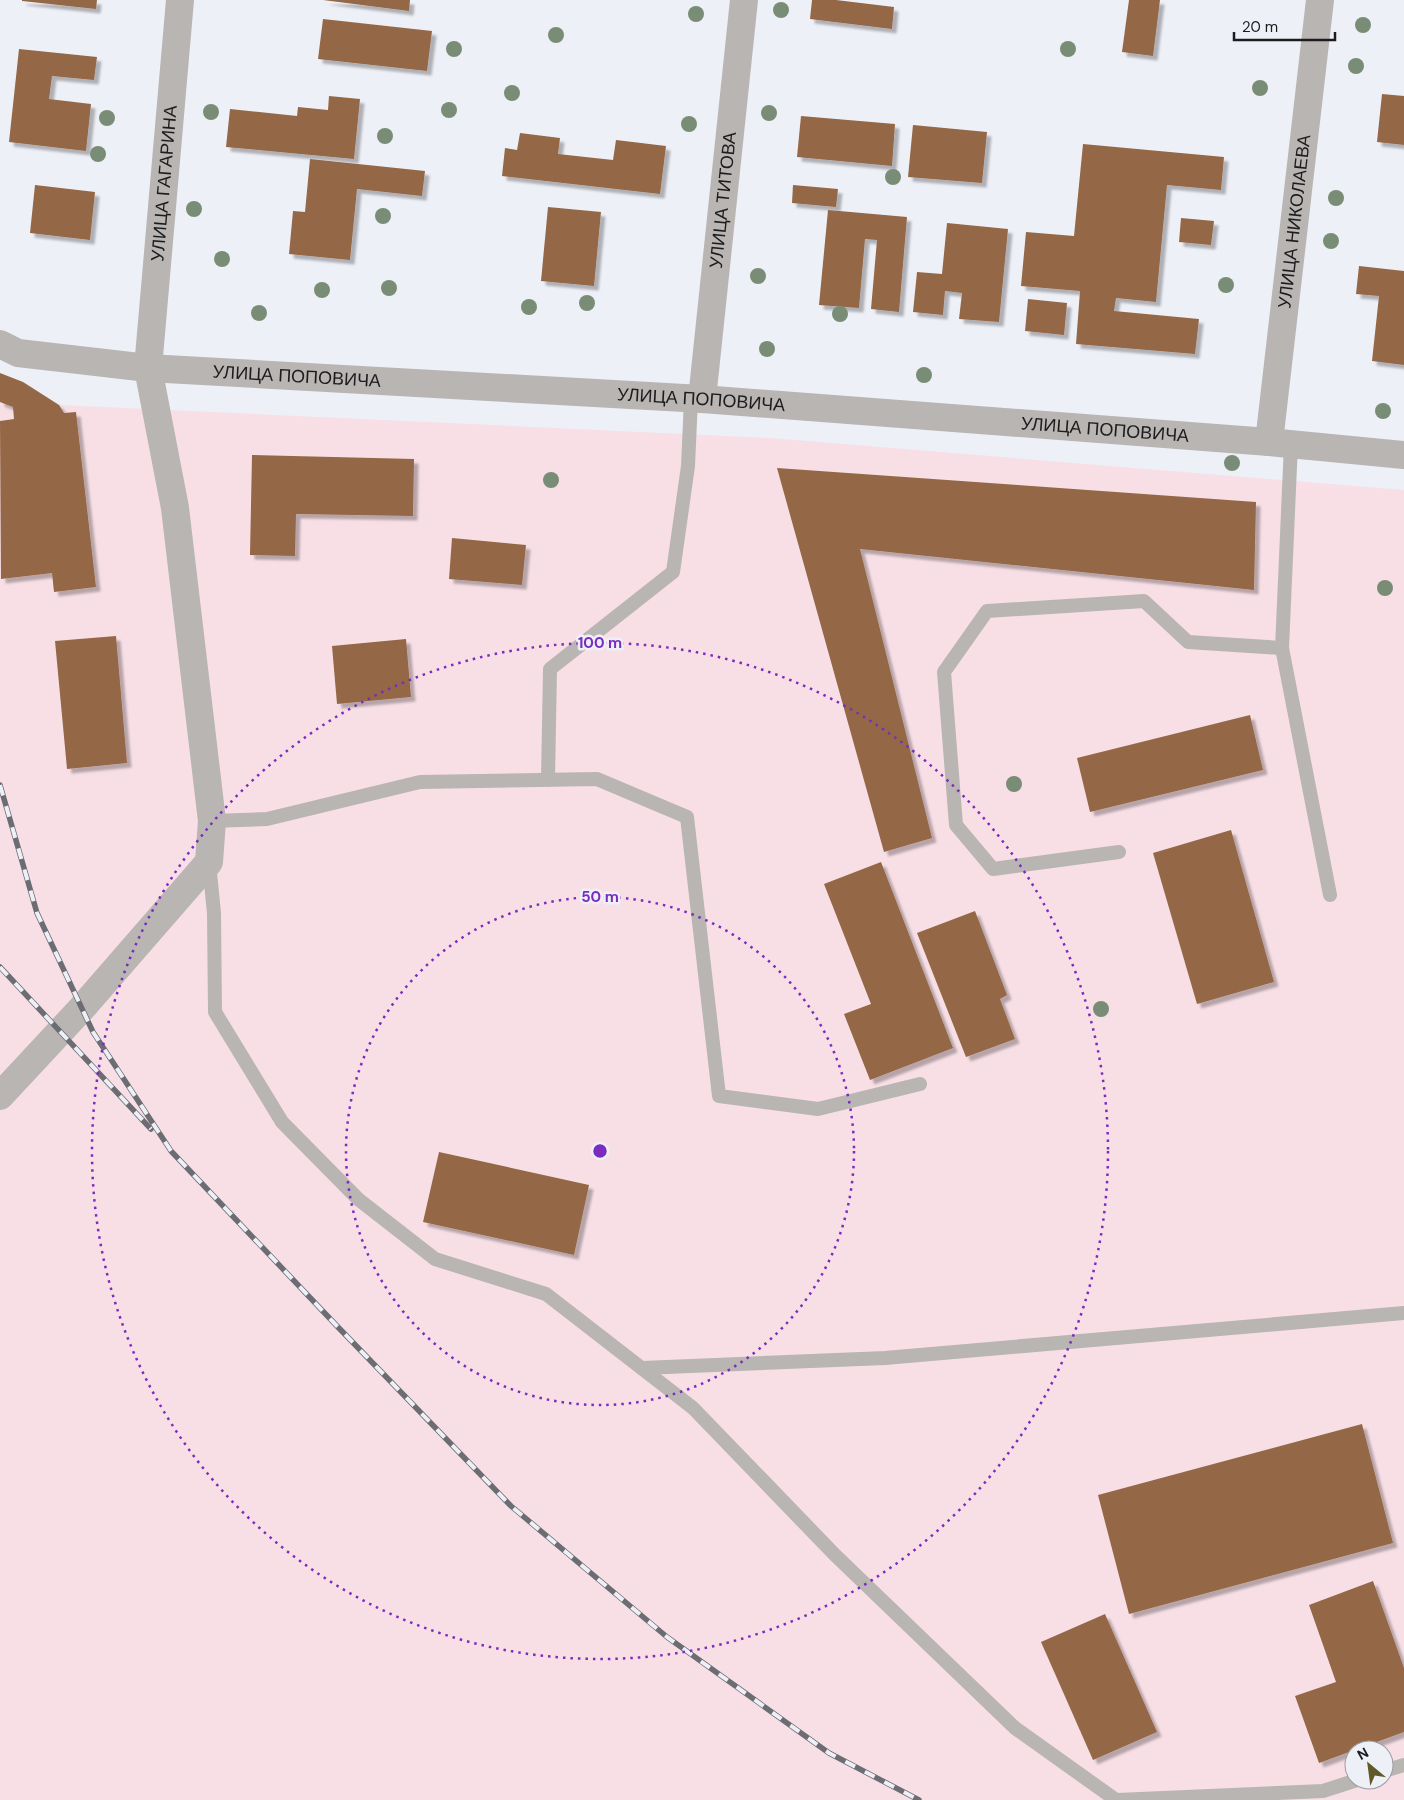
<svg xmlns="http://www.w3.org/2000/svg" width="1404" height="1800" font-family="'DM Sans',sans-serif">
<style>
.industrial{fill:#f8dfe6;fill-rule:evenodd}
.building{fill:#946746;filter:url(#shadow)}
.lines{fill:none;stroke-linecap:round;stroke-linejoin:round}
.service{stroke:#b9b5b3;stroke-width:14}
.minor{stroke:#b9b5b3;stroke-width:28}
.rail-casing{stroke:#6c6d72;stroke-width:5.5}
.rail{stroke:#eef0f7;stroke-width:4;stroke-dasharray:11;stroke-linecap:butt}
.tree{fill:#798c75}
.ring{fill:none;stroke:#7b2cbf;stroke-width:2.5;stroke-dasharray:2.5 5}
.labels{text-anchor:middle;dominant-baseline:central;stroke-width:5;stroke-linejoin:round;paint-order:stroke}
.street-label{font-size:18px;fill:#1c1c1f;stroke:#eef0f7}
.centre{fill:#7b2cbf;stroke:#eef0f7;stroke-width:2.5}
.ring-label{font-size:15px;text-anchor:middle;font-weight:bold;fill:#7b2cbf;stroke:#eef0f7;stroke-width:5;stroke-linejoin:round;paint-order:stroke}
</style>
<defs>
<filter id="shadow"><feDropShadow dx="4.5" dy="4.5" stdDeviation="1" flood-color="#0004"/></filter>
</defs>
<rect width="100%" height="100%" fill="#eef0f7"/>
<path class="industrial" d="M 0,384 L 18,403 L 771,438 L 1404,490 L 1404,1800 L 0,1800 ZM 1354,1750 L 1384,1750 L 1384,1780 L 1354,1780 Z"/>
<g class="building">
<polygon points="22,0 97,0 96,9 22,1"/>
<polygon points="323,0 410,0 409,11"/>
<polygon points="812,0 836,0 894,7 892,29 810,19"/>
<polygon points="1129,0 1160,0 1153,56 1122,52"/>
<polygon points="323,19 432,31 427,71 318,59"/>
<polygon points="19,49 97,57 94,80 52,76 49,99 91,104 86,151 9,142"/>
<polygon points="1382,94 1404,96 1404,145 1377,142"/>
<polygon points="329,96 360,99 354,159 226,147 230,109 297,116 298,107 328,110"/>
<polygon points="801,116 895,124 892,166 797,157"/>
<polygon points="913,125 987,132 982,183 908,177"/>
<polygon points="520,133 560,138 558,154 613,160 616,140 666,146 660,194 502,176 505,148 517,150"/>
<polygon points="1083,144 1224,157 1221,190 1167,185 1156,302 1116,298 1114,311 1199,319 1195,354 1076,344 1080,291 1021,286 1026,232 1074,236"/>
<polygon points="310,159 425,171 422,196 357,189 350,260 289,254 293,211 305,212"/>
<polygon points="35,185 95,192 90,240 30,233"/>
<polygon points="793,185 838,189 836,207 792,203"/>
<polygon points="548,207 601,212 594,286 541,281"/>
<polygon points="828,210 907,217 899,312 871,309 877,240 865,239 859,308 819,305"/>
<polygon points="1181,218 1214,221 1211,245 1179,242"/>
<polygon points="947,223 1008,229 999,322 959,319 962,293 945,291 943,315 913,312 917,272 942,274"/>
<polygon points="1359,266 1404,271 1404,365 1372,361 1379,296 1356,294"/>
<polygon points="1028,299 1067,303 1064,335 1025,331"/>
<polygon points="0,373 23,382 59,405 64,413 76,412 96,587 54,592 52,573 1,579 0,421 14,419 13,407 0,402"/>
<polygon points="252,455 414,459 413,516 296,514 295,556 250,555"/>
<polygon points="777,468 1256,502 1254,590 860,549 932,838 884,852"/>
<polygon points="452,538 526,545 522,585 449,579"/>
<polygon points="116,636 127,763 67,769 55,641"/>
<polygon points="406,639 411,697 337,704 332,646"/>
<polygon points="1250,715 1263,770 1090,812 1077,758"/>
<polygon points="1231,830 1274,982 1197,1004 1153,853"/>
<polygon points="881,862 953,1048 870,1080 844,1014 871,1004 824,884"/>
<polygon points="975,911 1007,995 1000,999 1015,1039 966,1057 917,933"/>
<polygon points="439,1152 589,1185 574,1255 423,1222"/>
<polygon points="1362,1424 1393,1543 1129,1614 1098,1495"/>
<polygon points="1373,1581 1404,1668 1404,1732 1319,1763 1295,1696 1336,1682 1309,1605"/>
<polygon points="1105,1614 1157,1732 1093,1760 1041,1642"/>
</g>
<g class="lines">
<g class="service">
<polyline points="1291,444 1282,648 1330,895"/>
<polyline points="548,780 550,669 673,572 688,466 691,399"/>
<polyline points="212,821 267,819 420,782 597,779 687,817 719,1096 818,1109 920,1084"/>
<polyline points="1119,852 993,869 956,825 944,672 987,611 1144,601 1188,642 1282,648"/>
<polyline points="209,863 214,913 215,1012 282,1122 358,1199 435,1259 546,1294 693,1408 835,1555 1015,1728 1116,1800"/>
<polyline points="642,1368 885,1358 1404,1313"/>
<polyline points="1384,1771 1404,1765"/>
<polyline points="1117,1800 1323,1791 1357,1780"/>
</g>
<g class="minor">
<path id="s1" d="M 0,344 L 18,353 L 148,368 L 702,399 L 1269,442 L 1404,455"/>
<path id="s2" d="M 702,399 L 744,0"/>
<path id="s3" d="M 1269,442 L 1320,0"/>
<path id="s4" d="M 0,1096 L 82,1008 L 209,862 L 212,821 L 175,508 L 148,368 L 180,0"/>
</g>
<g class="rail-casing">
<g id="rail">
<polyline points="0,785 37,913 93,1032 171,1151 336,1325 511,1506 667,1637 829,1753 919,1800"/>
<polyline points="0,967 151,1129"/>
</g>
</g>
<use href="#rail" class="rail"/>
</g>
<g class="tree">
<circle cx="781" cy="10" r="8"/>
<circle cx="696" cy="14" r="8"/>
<circle cx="1363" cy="25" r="8"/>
<circle cx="556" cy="35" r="8"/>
<circle cx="454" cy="49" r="8"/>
<circle cx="1068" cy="49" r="8"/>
<circle cx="1356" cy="66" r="8"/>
<circle cx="1260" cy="88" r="8"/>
<circle cx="512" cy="93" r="8"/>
<circle cx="449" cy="110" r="8"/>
<circle cx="211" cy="112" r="8"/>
<circle cx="769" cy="113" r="8"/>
<circle cx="107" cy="118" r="8"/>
<circle cx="689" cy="124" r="8"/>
<circle cx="385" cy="136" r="8"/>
<circle cx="98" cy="154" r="8"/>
<circle cx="893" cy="177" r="8"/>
<circle cx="1336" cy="198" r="8"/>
<circle cx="194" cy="209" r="8"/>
<circle cx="383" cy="216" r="8"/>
<circle cx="1331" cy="241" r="8"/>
<circle cx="222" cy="259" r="8"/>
<circle cx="758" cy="276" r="8"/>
<circle cx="1226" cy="285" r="8"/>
<circle cx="389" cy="288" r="8"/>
<circle cx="322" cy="290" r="8"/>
<circle cx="587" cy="303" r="8"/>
<circle cx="529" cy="307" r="8"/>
<circle cx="259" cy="313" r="8"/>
<circle cx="840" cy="314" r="8"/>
<circle cx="767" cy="349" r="8"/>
<circle cx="924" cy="375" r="8"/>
<circle cx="1383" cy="411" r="8"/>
<circle cx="1232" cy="463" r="8"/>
<circle cx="551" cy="480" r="8"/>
<circle cx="1385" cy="588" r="8"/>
<circle cx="1014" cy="784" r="8"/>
<circle cx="1101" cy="1009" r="8"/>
</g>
<g class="ring">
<circle cx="600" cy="1151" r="254"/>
<circle cx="600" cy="1151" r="508"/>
</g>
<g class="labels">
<g class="street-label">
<text stroke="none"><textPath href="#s4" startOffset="998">УЛИЦА ГАГАРИНА</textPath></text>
<text stroke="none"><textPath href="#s2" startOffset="200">УЛИЦА ТИТОВА</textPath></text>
<text stroke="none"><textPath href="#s3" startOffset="222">УЛИЦА НИКОЛАЕВА</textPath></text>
<text stroke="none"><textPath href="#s1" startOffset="300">УЛИЦА ПОПОВИЧА</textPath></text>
<text stroke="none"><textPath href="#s1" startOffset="705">УЛИЦА ПОПОВИЧА</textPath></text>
<text stroke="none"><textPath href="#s1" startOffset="1110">УЛИЦА ПОПОВИЧА</textPath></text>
</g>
</g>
<circle cx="600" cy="1151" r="8" class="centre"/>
<g class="ring-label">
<text x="600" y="648">100 m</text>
<text x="600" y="902">50 m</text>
</g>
<g transform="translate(1369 1765) rotate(331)"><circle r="24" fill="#eef0f7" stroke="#9a9ba1"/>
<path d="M0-4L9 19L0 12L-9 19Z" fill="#5f5a27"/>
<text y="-8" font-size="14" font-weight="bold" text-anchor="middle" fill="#1c1c1f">N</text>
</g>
<path d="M1234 32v8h101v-8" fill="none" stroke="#1c1c1f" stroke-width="2.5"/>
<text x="1242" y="32" font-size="15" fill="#1c1c1f" stroke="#eef0f7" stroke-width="4" paint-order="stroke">20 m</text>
</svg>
